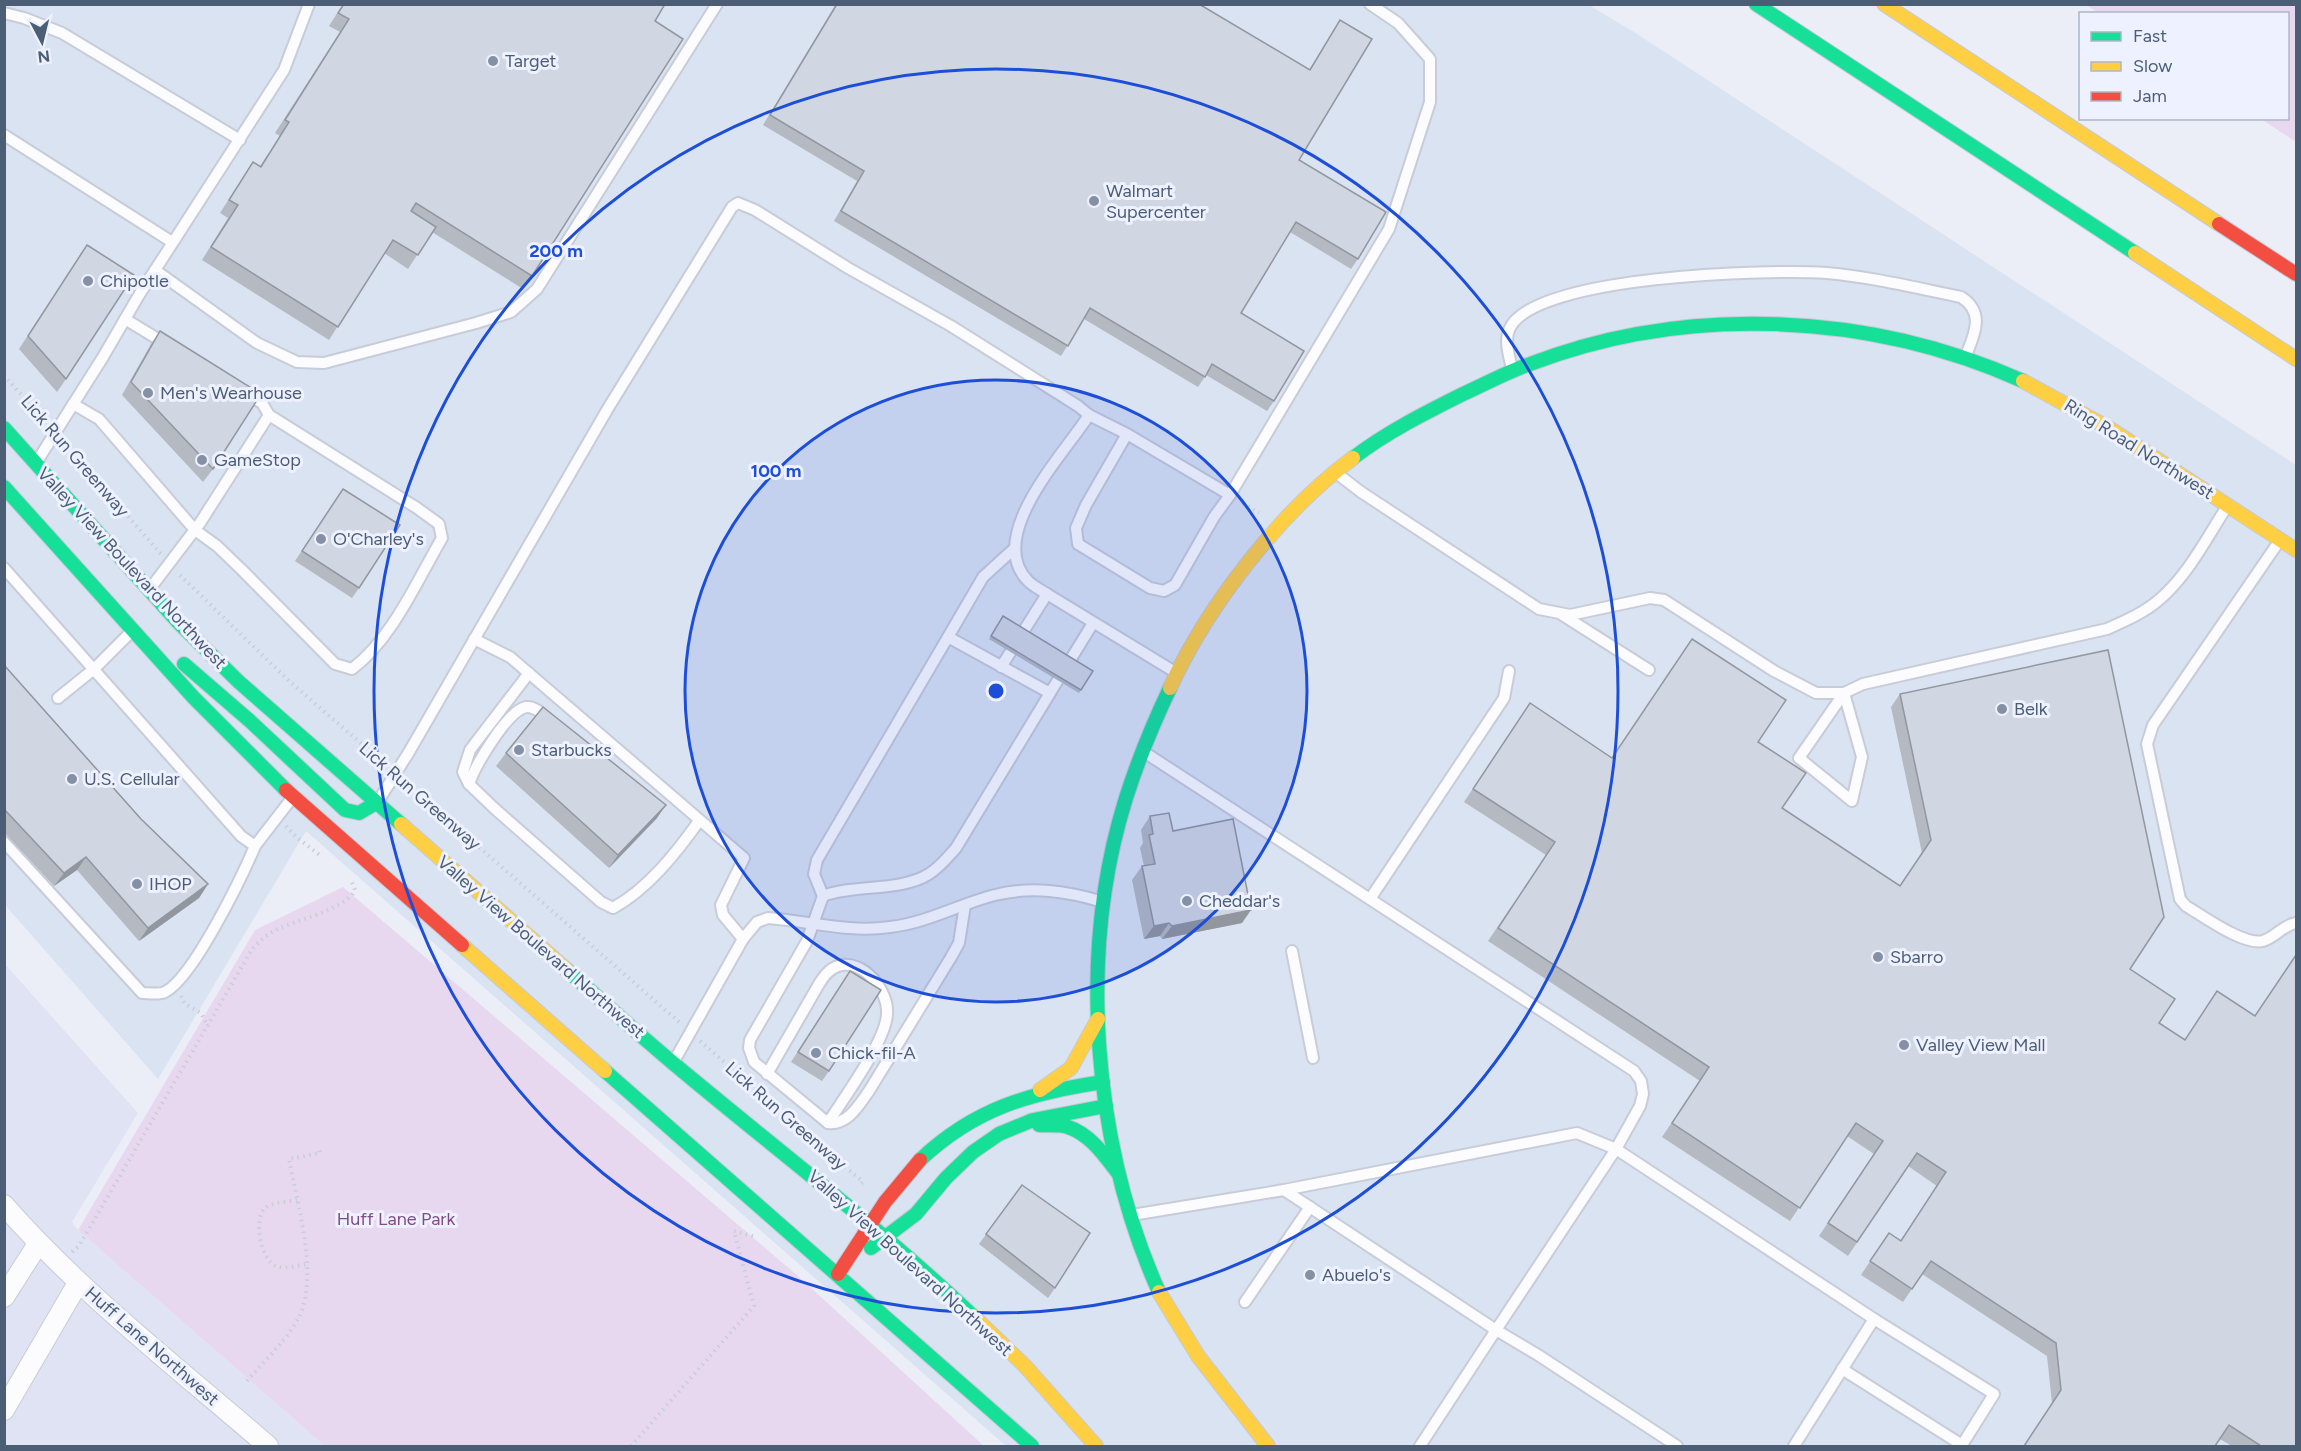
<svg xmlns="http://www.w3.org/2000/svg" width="2301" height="1451" font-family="Figtree,sans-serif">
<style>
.residential{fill:#dfe3f3}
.commercial{fill:#dae3f2}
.green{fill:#e7d8f0}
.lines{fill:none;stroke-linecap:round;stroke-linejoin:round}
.lane-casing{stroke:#c7ccd8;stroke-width:14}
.street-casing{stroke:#c7ccd8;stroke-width:22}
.fast-casing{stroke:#c5cad6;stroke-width:16}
.slow-casing{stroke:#c5cad6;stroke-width:16}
.jam-casing{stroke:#c5cad6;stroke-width:16}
.path{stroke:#c9ced6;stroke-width:4;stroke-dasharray:1.5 4.5;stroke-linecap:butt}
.lane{stroke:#fcfcfe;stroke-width:10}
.street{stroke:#fcfcfe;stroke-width:20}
.fast{stroke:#16e098;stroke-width:14}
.slow{stroke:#ffcf43;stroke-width:14}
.jam{stroke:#f24e42;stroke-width:14}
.wall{fill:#b4b9c2}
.shaded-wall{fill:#92969e}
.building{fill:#d1d7e2;stroke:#92969e;stroke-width:1.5}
.ring{fill:none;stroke:#1d4ed8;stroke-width:3}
.poi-dot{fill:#8490a3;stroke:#eef1ff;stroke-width:2}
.labels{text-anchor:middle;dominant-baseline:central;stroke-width:6;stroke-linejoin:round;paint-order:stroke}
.poi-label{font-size:18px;fill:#4c5e76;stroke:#eef1ff;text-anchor:start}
.street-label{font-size:18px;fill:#4c5e76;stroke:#eef1ff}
.park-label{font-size:18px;fill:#824a87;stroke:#eef1ff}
.centre{fill:#1d4ed8;stroke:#eef1ff;stroke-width:3}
.ring-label{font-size:18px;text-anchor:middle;font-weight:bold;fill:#1d4ed8;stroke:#eef1ff;stroke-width:6;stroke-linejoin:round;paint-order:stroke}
</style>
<rect width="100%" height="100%" fill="#eceef7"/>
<polygon class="residential" points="4,963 138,1113 72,1222 78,1230 325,1446 5,1446"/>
<polygon class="commercial" points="1587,4 1634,32 2296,465 2296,1446 1006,1446 306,831 158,1079 5,905 4,5"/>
<g class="green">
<polygon points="2086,5 2296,5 2296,142 2261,119 2288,118 2288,14 2100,14"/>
<polygon points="343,887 798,1276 984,1446 325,1446 78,1230 255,930"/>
</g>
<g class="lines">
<g class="lane-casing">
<g id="lane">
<polyline points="4,13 24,18 62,33 240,140"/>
<polyline points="4,135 172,242"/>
<polyline points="155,270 257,343 297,362 324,363 476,323 511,312 537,289 717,4"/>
<polyline points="125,319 166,344"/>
<path d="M 1512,370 C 1510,358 1504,342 1509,330 C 1530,275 1772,269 1827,273 C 1872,277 1917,288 1961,297 C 1986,313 1974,335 1965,358"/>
<polyline points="245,393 262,403 269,415"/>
<path d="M 73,404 L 99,419 L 195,530 L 217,546 L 241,569 L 335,664 L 352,669 C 392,639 417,581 442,538 L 439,524 L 417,508 L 269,415 L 200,523 C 183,545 166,568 149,590"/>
<polyline points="1089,415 1127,434 1230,495 1214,517 1175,585 1164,591 1150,588 1078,544 1076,528 1086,505 1127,434"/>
<polyline points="36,463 103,357 139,295 284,70 309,4"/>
<path d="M 1335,472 L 1361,492 L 1539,609 L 1570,615 L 1650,598 L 1664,600 L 1774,671 L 1816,693 L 1844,693 L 1863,684 L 2107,629 C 2125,621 2144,613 2160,599 C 2189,574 2207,537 2228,505"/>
<polyline points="1230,495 1389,229 1430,102 1430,59 1398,23 1370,4"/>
<path d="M 2280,540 L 2153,725 L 2147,744 L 2180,899 L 2186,906 C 2203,916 2244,946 2263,941 C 2276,937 2283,925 2296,923"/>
<polyline points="4,568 241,836 255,846 292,798"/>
<polyline points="1561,614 1649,670"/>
<polyline points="474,639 510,657 744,858 721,905 723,915 743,939"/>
<polyline points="1001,667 1047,594"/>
<path d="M 529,673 L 470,750 L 463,772 L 469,784 L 494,808 L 601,902 L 613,908 C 648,889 677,852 699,821"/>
<polyline points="1050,693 1093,623"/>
<polygon points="1844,693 1862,757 1852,801 1799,758"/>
<polyline points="58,698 94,669 131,632"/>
<polyline points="1144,752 1634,1071 1641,1081 1643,1094 1640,1106 1616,1149 1496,1330 1538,1355 1677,1446"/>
<path d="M 469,784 C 475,766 507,711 526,707 C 536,706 543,715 549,721"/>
<path d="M 377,803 L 409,752 L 607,410 L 732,207 L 738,203 L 755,210 L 848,268 L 951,326 L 1078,406 L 1089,415 C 1065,453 984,536 1028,581 C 1033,586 1041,590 1047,594 L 1175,672"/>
<path d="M 4,842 L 142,993 C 149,993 159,995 165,992 C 193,978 242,877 255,846"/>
<polyline points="823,896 814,874 817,860 948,637"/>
<polyline points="1370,899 1504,698 1509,671"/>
<path d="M 965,905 L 959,943 L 950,959 L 869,1091 C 859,1105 848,1125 828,1123 L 754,1062 L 749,1048 L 750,1040 L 807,941 L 823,896 C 854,884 900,892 929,874 C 940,867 947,858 956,848 L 1050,693 L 948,637 L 983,577 L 1015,548"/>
<polyline points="1292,951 1313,1058"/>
<path d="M 673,1063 L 743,939 L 757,922 L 768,918 C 808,921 849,933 890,927 C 927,923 959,904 995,895 C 1032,886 1067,891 1103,902"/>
<path d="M 767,1074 L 819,984 C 824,976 829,969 838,966 C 863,958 889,991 887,1014 C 886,1041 843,1099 828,1123"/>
<polyline points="1284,1190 1496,1330 1420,1446"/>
<polyline points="1132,1215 1284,1190 1577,1133 1616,1149 1874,1319 1794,1446"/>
<polyline points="1245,1302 1310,1207"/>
<polyline points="1842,1369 1962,1445 1994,1394 1874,1319"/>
</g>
</g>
<g class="street-casing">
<g id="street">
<path d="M 4,1205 C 83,1295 178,1368 268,1446"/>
<polyline points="4,1297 38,1244"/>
<polyline points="4,1410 78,1283"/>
</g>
</g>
<g class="fast-casing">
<g id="fast">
<polyline points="1756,4 2135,253"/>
<polyline points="4,428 178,622 239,682 401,824"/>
<path d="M 1353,458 C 1387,432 1425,413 1463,394 C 1485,384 1507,372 1530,364 C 1686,304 1870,312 2023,381"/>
<polyline points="4,487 194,698 286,790"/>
<polyline points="184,664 250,721 345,810 359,813 376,803"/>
<path d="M 567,970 C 602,1001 637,1033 673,1063 C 773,1147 878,1226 973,1316"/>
<polyline points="605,1071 1032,1446"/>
<path d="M 1039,1125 C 1048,1126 1059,1124 1068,1127 C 1090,1134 1105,1156 1118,1173"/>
<path d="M 920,1160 C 975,1108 1030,1093 1103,1082"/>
<polyline points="871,1248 916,1214 946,1178 973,1152 999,1134 1033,1120 1106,1106"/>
<path d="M 1159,1292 C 1093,1144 1077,954 1126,798 C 1138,760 1153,724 1170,688"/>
</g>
</g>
<g class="slow-casing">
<g id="slow">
<polyline points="1884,4 2219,224"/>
<polyline points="2135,253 2296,359"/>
<polyline points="2023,381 2112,430 2296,550"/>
<path d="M 1170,688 C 1207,606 1281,511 1353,458"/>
<polyline points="401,824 567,970"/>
<polyline points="462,945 605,1071"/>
<polyline points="1040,1090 1071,1068 1098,1019"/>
<polyline points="1159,1292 1198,1356 1268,1446"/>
<polyline points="973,1316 1025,1366 1096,1446"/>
</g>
</g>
<g class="jam-casing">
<g id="jam">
<polyline points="2219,224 2296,274"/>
<polyline points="286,790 462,945"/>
<polyline points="838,1274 885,1202 920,1160"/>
</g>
</g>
<g class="path">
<polyline points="4,375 46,423"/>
<polyline points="65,444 161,554"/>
<polyline points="1243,503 1259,513"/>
<polyline points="180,575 289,681 386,765"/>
<polyline points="407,784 679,1022"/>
<polyline points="286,826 295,836 321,856"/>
<polyline points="181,996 185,1004 201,1013 208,1026"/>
<polyline points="700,1041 863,1182 859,1186"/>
<path d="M 297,1200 C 287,1202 272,1202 265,1208 C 253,1219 261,1261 276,1266 C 285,1270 298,1265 308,1264"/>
<path d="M 72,1252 L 79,1246 L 251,951 C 257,944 263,937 272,932 C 291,921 346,910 355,890 L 352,882"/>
<path d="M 247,1381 C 264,1361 285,1342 298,1319 C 320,1278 297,1203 289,1159 L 320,1153 L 318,1147"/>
<polyline points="631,1446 754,1306 734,1231 756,1237"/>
</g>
<use href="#lane" class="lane"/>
<use href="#street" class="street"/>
<use href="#fast" class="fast"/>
<use href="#slow" class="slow"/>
<use href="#jam" class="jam"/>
</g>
<g class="wall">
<polygon points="343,4 665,4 655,21 532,276 523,289 432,232 408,269 384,253 329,340 202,260 228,218 220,213 253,162 260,166 280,136 275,133 340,32 329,26"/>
<polygon points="836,4 1199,4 1309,70 1340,20 1299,160 1358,259 1351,269 1290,232 1241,313 1274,401 1267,411 1206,375 1198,387 1084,319 1061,356 834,221 857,181 763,125"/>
<polygon points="87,245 66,379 57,392 19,349"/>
<polygon points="160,331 213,469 203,482 122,395 151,344"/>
<polygon points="336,499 359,588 352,598 295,561"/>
<polygon points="1003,616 1093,671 1079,693 989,639"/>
<polygon points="4,665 141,819 208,884 199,898 139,941 77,870 54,886 4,832"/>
<polygon points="1900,694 2130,969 2159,1023 2296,1446 2232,1446 2220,1439 2052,1403 2047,1356 1922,1274 1903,1302 1861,1275 1889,1233 1901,1240 1937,1186 1908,1166 1848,1256 1819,1236 1874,1154 1847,1136 1790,1221 1662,1137 1700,1081 1488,941 1546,855 1464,802 1521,717 1612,758 1758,742 1782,808 1900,886 1922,853 1891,707"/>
<polygon points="506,753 657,818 609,868 496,766"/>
<polygon points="1150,816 1173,831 1242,923 1162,939 1160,936 1144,939 1132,880 1142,866 1144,866 1140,848 1143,843 1141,830"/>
<polygon points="850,971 829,1071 822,1081 791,1062"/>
<polygon points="1022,1185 1055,1288 1048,1298 979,1244"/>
</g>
<g class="shaded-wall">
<polygon points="666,805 657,818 609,868 618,855"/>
<polygon points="86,857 77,870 54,886 64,873"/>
<polygon points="208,884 199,898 139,941 148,928"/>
<polygon points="1251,910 1242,923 1162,939 1172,926"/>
<polygon points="1169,923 1160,936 1144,939 1154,926"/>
</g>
<g class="building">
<polygon points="344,4 665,4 655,21 683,39 532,276 416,203 411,211 436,227 418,255 393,240 338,327 211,247 238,205 229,200 253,162 261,167 289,122 285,120 349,19 338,13"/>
<polygon points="837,4 1199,4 1310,70 1340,20 1372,39 1299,160 1386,212 1358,259 1296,222 1241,313 1304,351 1274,401 1212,364 1205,377 1090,308 1068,346 841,211 864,171 770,115"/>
<polygon points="87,245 134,275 66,379 28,336"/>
<polygon points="160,331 261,394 213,469 131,382"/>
<polygon points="343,489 400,525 359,588 302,551"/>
<polygon points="1003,616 1093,671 1081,690 991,636"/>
<polygon points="1692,639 1786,700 1758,742 1806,773 1782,808 1900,886 1931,840 1900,694 2108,650 2164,917 2130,969 2175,999 2159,1023 2185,1040 2217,991 2255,1016 2296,955 2296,1446 2261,1446 2229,1425 2215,1446 2024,1446 2061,1390 2056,1343 1931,1261 1912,1289 1870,1261 1889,1233 1901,1241 1946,1172 1917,1153 1857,1242 1828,1223 1883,1141 1856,1123 1800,1208 1672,1123 1709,1067 1498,928 1555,842 1473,789 1530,703 1612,758"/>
<polygon points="4,665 141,819 208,884 148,928 86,857 64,873 4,809"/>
<polygon points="543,707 666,805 618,855 506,753"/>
<polygon points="1169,813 1173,831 1233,819 1251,910 1172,926 1169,923 1154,926 1142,866 1155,864 1149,835 1153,834 1150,816"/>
<polygon points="850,971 881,990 829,1071 798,1052"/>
<polygon points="1022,1185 1090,1233 1055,1288 986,1234"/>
</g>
<circle cx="996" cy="691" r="311" fill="#1d4ed8" fill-opacity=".12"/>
<g class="ring">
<circle cx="996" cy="691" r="311"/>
<circle cx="996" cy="691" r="622"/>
</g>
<g class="poi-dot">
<circle cx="493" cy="61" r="6"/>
<circle cx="1094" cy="201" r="6"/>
<circle cx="88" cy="281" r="6"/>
<circle cx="148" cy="393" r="6"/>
<circle cx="202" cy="460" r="6"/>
<circle cx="321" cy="539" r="6"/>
<circle cx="2002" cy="709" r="6"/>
<circle cx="519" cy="750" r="6"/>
<circle cx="72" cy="779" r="6"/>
<circle cx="137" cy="884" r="6"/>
<circle cx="1187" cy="901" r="6"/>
<circle cx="1878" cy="957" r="6"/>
<circle cx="1904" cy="1045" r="6"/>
<circle cx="816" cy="1053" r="6"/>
<circle cx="1310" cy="1275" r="6"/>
</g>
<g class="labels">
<g class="poi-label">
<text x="505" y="61">Target</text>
<text x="1106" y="191">Walmart<tspan x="1106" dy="21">Supercenter</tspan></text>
<text x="100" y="281">Chipotle</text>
<text x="160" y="393">Men's Wearhouse</text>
<text x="214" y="460">GameStop</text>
<text x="333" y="539">O'Charley's</text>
<text x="2014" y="709">Belk</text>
<text x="531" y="750">Starbucks</text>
<text x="84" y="779">U.S. Cellular</text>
<text x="149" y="884">IHOP</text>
<text x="1199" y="901">Cheddar's</text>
<text x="1890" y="957">Sbarro</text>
<text x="1916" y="1045">Valley View Mall</text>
<text x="828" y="1053">Chick-fil-A</text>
<text x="1322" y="1275">Abuelo's</text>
</g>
<g class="street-label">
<text transform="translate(2139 449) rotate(32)">Ring Road Northwest</text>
<text transform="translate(75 456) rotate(49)">Lick Run Greenway</text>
<text transform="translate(132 568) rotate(47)">Valley View Boulevard Northwest</text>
<text transform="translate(420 796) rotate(41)">Lick Run Greenway</text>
<text transform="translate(541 947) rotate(41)">Valley View Boulevard Northwest</text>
<text transform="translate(786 1116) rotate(41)">Lick Run Greenway</text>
<text transform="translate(910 1263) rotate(42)">Valley View Boulevard Northwest</text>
<text transform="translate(152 1346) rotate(41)">Huff Lane Northwest</text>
</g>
<g class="park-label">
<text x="396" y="1219">Huff Lane Park</text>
</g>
</g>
<circle cx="996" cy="691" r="9" class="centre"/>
<g class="ring-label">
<text x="556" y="257">200 m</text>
<text x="776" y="477">100 m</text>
</g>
<rect width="2301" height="1451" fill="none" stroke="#4c5e76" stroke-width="12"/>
<rect x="2079" y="12" width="210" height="108" fill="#eef1ff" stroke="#adb6c8" stroke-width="1.5"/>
<rect x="2091" y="32" width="30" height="9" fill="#16e098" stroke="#adb6c8" stroke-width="1.5"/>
<text x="2133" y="42" font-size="18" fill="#4c5e76">Fast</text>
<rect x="2091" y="62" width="30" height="9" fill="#ffcf43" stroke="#adb6c8" stroke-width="1.5"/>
<text x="2133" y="72" font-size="18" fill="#4c5e76">Slow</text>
<rect x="2091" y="92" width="30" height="9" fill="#f24e42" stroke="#adb6c8" stroke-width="1.5"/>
<text x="2133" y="102" font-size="18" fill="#4c5e76">Jam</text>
<g transform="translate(42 42) rotate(173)" stroke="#eef1ff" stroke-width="4.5" paint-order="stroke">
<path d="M0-4.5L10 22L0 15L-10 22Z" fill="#4c5e76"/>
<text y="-9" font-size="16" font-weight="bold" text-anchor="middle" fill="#4c5e76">N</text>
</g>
</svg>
